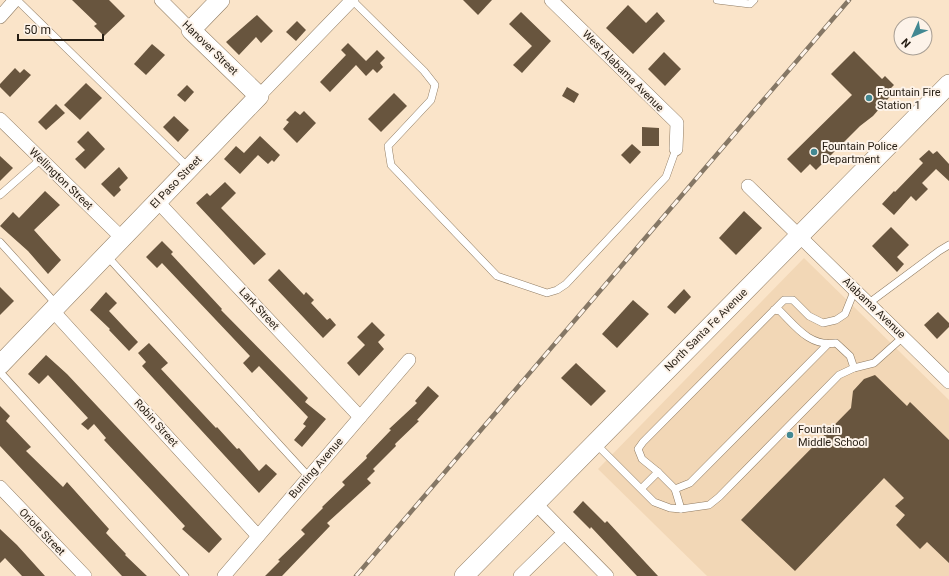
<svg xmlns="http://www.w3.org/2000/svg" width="949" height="576" font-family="Roboto,sans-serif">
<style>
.built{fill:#f2d7b6}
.building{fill:#68553e}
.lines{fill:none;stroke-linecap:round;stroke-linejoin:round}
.lane-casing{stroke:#8f7b62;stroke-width:8}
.street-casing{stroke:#8f7b62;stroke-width:14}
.secondary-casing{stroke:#8f7b62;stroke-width:20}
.lane{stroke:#fff;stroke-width:7}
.street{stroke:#fff;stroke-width:13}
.secondary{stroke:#fff;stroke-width:19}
.rail-casing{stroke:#857765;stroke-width:4.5}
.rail{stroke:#fdf3e9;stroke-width:3;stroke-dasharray:9;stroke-linecap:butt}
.poi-dot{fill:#428892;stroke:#fdf3e9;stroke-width:1.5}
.labels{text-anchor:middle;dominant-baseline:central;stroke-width:4;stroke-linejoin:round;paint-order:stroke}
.street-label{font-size:11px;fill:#261e14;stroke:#fdf3e9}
.poi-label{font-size:11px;fill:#261e14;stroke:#fdf3e9;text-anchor:start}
</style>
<rect width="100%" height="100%" fill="#fae4c9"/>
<polygon class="built" points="804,258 949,400 949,576 707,576 598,469"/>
<g class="building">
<polygon points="72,0 109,0 125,16 104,36 94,26 97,24"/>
<polygon points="463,0 492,0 478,15"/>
<polygon points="628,5 646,23 657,12 665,21 633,54 606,28"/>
<polygon points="521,12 551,41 522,73 513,65 532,46 509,24"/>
<polygon points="257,15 273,31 261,43 256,37 239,55 226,42"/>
<polygon points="297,21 306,30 296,41 286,32"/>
<polygon points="348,43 366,61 377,50 385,58 380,63 383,67 377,73 373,69 366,76 356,65 330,92 320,82 346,55 341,50"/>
<polygon points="152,44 165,55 146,75 134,64"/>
<polygon points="854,51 882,79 885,76 894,85 891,88 894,92 873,116 860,126 816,170 810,164 801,173 787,159 852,95 831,74"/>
<polygon points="664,52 681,69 665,86 648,69"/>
<polygon points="15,68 20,73 24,69 31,75 10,97 0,87 0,84"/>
<polygon points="86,83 102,98 80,120 64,105"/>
<polygon points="187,85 194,92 185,102 177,95"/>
<polygon points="567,87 579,94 574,103 562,96"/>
<polygon points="394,93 407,106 381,132 368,119"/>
<polygon points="56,104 65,113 46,130 38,122"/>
<polygon points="295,111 300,115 304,111 316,123 297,143 283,129 289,122 286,120"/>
<polygon points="174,116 189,130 178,142 163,127"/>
<polygon points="642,127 659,128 659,146 642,146"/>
<polygon points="88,131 105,149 85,169 75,159 85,150 77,142"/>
<polygon points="260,136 280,155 274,162 272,160 268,164 258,155 240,174 224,159 236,146 244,153"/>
<polygon points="632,144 641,152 630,164 621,155"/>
<polygon points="929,150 933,154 937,151 949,164 949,181 936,169 922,183 928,189 916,201 911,196 894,215 882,204 894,191 895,192 923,163 919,159"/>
<polygon points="0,156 13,168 0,181"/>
<polygon points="119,167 128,178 119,187 121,190 114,197 101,184"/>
<polygon points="225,182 236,193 221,208 266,254 254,265 196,203 207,193 210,196"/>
<polygon points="45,191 60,205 34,230 61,260 48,274 28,251 0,226 13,212 19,218"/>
<polygon points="744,211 762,228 736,255 719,238"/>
<polygon points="891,227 909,245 897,257 904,264 897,272 872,246"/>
<polygon points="162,241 173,252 171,254 222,309 221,310 308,398 305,402 326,419 302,447 294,440 306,426 303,424 308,417 259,366 252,373 243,363 250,356 162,263 157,268 146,257"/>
<polygon points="279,269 304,295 306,292 314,300 311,303 327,320 330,318 336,325 323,338 268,280"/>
<polygon points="0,287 14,301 0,315"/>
<polygon points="684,289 691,297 675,314 667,307"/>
<polygon points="106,292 117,303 109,311 138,342 129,351 109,330 110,329 90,310"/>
<polygon points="633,300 649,314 617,348 602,334"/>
<polygon points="938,312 949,323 949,327 937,339 924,325"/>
<polygon points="372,322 385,335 378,342 384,349 359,376 347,363 365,345 357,337"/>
<polygon points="149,343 168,363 161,369 216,428 217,427 237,449 239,448 259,471 266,464 277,474 259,493 142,366 146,362 138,353"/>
<polygon points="46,355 67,374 222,539 209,553 182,529 185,526 104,440 106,438 94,424 88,430 81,424 88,418 48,375 39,384 28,374"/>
<polygon points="576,363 606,391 591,406 561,378"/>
<polygon points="875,375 907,406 910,402 949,440 949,563 927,542 920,549 896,525 905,515 895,506 904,498 884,478 795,571 741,520 851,408 853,391 864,379"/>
<polygon points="428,386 439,396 417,420 419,421 395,444 396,446 373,469 375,471 367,479 371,483 327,523 330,526 282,576 265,576 280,561 278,560 305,534 301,530 323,508 322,507 345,485 342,482 367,458 366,456 391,430 389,429 417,403 415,401"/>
<polygon points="0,406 10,416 6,421 31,447 26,451 63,487 67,482 109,529 106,533 126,554 125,555 147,576 122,576 0,446"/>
<polygon points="583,501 605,523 607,521 658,576 637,576 591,527 590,529 573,512"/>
<polygon points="0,529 17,545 45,576 22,576 5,558 0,563"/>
</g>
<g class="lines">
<g class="lane-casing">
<g id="lane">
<polyline points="17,0 189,168"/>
<polyline points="352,0 424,71 435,85 431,100 388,146 391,165 497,276 547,293 557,290 566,284 666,177 676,149"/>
<polyline points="717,0 750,4 754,0"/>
<polyline points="0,195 41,159"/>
<polyline points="0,242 57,305"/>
<polyline points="106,255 309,477"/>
<polyline points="869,303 939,251 949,245"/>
<path d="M 774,310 L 780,311 C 796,327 810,347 836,343 L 850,356 L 854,368"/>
<polyline points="0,372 185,576"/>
<polyline points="595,443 654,502 670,508 681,509 709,505 719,497 839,375 854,368 874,363 903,337"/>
<polyline points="658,472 675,489 681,509"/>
<polyline points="642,488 658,472 642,459 638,449 643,442 784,300 793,300 809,316 823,323 836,320 845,314 855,289"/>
<polyline points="675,489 690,483 828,344"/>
</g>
</g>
<g class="street-casing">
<g id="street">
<polyline points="161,0 191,30"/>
<polyline points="551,0 677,123 676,149"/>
<polyline points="0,17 15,0"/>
<polyline points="259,96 352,0"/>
<polyline points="0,119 122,238"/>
<polyline points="748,186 949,382"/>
<polyline points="157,201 360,417"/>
<polyline points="53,311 258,536"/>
<polyline points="0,487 85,576"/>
<polyline points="536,504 607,576"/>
<polyline points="224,576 409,360"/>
<polyline points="520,576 564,533"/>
</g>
</g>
<g class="secondary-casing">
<g id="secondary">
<polyline points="0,365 259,96 191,30 220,0"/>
<polyline points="464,576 949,84"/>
</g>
</g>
<use href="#lane" class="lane"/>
<use href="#street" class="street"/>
<use href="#secondary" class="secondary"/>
<g class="rail-casing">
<polyline id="rail" points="356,576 849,0"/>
</g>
<use href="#rail" class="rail"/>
</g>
<g class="poi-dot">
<circle cx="869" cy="98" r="4"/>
<circle cx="814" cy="152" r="4"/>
<circle cx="790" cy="435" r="4"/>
</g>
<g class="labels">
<g class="street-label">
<text transform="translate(210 48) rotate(44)">Hanover Street</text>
<text transform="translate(623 71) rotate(45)">West Alabama Avenue</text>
<text transform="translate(61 179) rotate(44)">Wellington Street</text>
<text transform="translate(176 182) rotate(-46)">El Paso Street</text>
<text transform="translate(874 308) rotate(44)">Alabama Avenue</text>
<text transform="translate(259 309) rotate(47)">Lark Street</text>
<text transform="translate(706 330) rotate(-45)">North Santa Fe Avenue</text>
<text transform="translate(156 423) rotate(48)">Robin Street</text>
<text transform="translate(316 468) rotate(-49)">Bunting Avenue</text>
<text transform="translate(42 532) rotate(46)">Oriole Street</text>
</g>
<g class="poi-label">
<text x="877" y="92">Fountain Fire<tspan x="877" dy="13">Station 1</tspan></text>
<text x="822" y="146">Fountain Police<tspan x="822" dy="13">Department</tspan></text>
<text x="798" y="429">Fountain<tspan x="798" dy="13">Middle School</tspan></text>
</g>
</g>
<g transform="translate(913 36) rotate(225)"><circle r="19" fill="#fdf3e9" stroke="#a79e94"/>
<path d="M0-3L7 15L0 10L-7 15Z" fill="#428892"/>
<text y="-6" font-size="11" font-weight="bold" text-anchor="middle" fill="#261e14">N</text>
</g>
<path d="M18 34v6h85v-6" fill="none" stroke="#261e14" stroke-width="2"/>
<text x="24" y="34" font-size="12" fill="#261e14" stroke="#fdf3e9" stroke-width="3" paint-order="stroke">50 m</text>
</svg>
